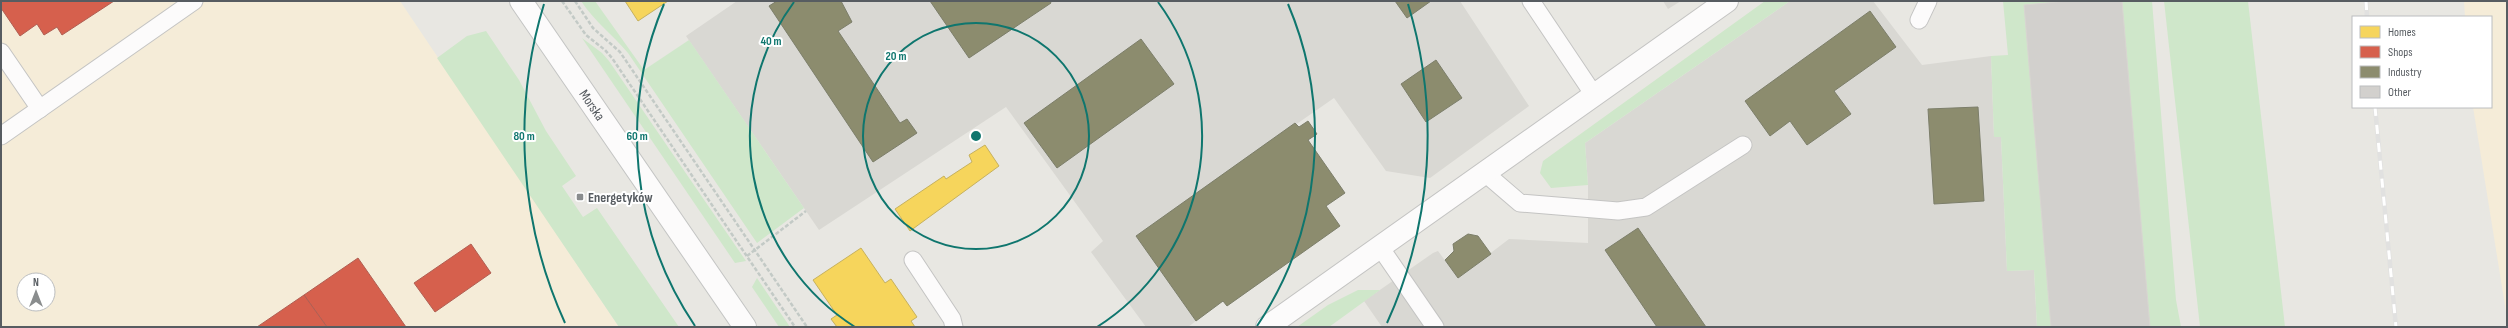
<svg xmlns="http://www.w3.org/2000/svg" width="2508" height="328" font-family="'Sofia Sans Condensed',sans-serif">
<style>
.commercial{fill:#f5ecd8;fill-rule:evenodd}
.industrial{fill:#d9d8d3}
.green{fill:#cfe7ca}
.homes{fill:#f6d55c;stroke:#c6b15e}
.shops{fill:#d6604d;stroke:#b05f53}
.industry{fill:#8c8c6e;stroke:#7c7e6a}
.building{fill:#d2d0cd;stroke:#d8d5d1}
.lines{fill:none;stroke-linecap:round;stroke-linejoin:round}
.lane-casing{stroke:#c4c4c3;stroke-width:19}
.street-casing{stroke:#c4c4c3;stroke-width:24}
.secondary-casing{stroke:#c4c5c4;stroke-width:24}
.path{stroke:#c3cac6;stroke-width:2.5;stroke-dasharray:4 2;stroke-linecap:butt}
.lane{stroke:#fcfbfb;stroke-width:17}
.street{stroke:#fcfbfb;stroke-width:22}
.secondary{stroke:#fcfbfb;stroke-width:22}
.rail-casing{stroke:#e1e1e0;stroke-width:4.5}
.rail{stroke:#fff;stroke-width:3;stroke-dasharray:9;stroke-linecap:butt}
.ring{fill:none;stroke:#0f766e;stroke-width:2}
.poi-dot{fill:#8a8d8e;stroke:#fff;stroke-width:1.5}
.labels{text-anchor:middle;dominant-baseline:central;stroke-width:4;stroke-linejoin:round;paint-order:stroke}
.street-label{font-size:14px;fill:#575c61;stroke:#fff}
.poi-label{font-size:14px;font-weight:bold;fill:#575c61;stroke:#fff;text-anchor:start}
.centre{fill:#0f766e;stroke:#fff;stroke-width:2}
.ring-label{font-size:12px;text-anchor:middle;font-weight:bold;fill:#0f766e;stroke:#fff;stroke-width:4;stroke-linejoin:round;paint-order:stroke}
</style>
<rect width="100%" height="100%" fill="#e8e7e2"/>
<g class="commercial">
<path d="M 1,1 L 400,1 L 619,327 L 1,327 ZM 24,280 L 48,280 L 48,304 L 24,304 Z"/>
<polygon points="2464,1 2507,1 2507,318 2473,107 2491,107 2491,17 2465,17"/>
</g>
<g class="industrial">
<polygon points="737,1 1460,1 1529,106 1430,178 1386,171 1334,98 1136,236 1196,321 1188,327 1146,327 1091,252 1103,241 1006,107 819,230 686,36"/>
<polygon points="1663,1 1681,1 1668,9"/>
<polygon points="1790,1 1873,1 1922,65 1991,56 1994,137 2001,137 2007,271 2034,270 2037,327 1382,327 1364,301 1433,253 1438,251 1458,278 1509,239 1588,243 1588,185 1585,143"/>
</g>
<g class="green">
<path d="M 581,1 L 595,1 L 644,70 L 689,40 L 804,208 L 757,243 L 628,53 C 612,34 595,22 581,1 Z"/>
<polygon points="1765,1 1790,1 1585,143 1588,185 1551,188 1540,173 1543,161"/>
<polygon points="2003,1 2152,1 2176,300 2181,327 2037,327 2034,270 2007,271 2001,137 1994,137 1991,56 2008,55"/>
<polygon points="2164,1 2248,1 2285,327 2200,327"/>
<polygon points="486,31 519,80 546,131 576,176 562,186 583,217 597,208 679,327 619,327 437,58 467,36"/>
<polygon points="582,38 602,53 609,61 746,261 735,263"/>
<polygon points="757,278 790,327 779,327 752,287"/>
<polygon points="1358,290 1380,290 1329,327 1297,327 1328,305"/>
</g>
<g class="homes">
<polygon points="625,1 668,1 638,21"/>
<polygon points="985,145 999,166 910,231 895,209 944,176 946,179 972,162 969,155"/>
<polygon points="861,248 885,283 891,279 917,317 911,321 915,327 837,327 831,319 837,315 813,280"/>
</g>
<g class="shops">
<polygon points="1,1 114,1 62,35 57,27 44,35 37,24 20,36 1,8"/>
<polygon points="471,244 491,273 435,312 414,283"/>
<polygon points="358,258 406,327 327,327 304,295"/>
<polygon points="304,295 327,327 257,327"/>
</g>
<g class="industry">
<polygon points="777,1 841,1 852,22 838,31 900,123 907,119 917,133 873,162 769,6"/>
<polygon points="930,1 1050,1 1051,3 969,58"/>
<polygon points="1395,1 1431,1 1407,18"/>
<polygon points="1870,11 1896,47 1834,91 1851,114 1807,145 1790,121 1770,136 1745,101"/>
<polygon points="1141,39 1174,84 1057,168 1024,123"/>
<polygon points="1436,60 1462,98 1426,122 1401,84"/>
<polygon points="1978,107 1984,201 1934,204 1928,109"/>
<polygon points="1308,121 1317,134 1308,140 1345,193 1326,206 1340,226 1227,306 1223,301 1196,321 1136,236 1295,123 1299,127"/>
<polygon points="1638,228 1706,327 1657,327 1605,250"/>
<polygon points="1468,234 1478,236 1491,254 1458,278 1445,260 1454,251 1453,244"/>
</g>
<polygon class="building" points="2069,1 2122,1 2150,327 2051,327 2024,5"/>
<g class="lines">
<g class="lane-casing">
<g id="lane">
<polyline points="1531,1 1594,95"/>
<polyline points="1919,20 1928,1"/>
<polyline points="1,52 40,109"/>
<polyline points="1,136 194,1"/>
<polyline points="1485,173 1520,203 1618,211 1646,207 1743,145"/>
<polyline points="1380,247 1435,327"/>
<polyline points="913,260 952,319 954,327"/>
</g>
</g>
<g class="street-casing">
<polyline id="street" points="1267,327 1727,1"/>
</g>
<g class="secondary-casing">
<g id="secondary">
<path id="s1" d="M 521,1 L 745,327"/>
</g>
</g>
<g class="path">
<polyline points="562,1 586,35 605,50 612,58 795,327"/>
<polyline points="575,1 593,28 620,52 807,327"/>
<polyline points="747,256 806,211"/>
</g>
<use href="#lane" class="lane"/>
<use href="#street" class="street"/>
<use href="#secondary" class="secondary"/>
<g class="rail-casing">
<g id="rail">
<polyline points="2366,1 2367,17"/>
<polyline points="2375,107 2396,327"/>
</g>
</g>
<use href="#rail" class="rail"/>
</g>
<g class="ring">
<circle cx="976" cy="136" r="113"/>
<path d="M855 327A226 226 0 0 1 794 2M1158 2A226 226 0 0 1 1097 327"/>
<path d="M695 326A339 339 0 0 1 664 4M1288 4A339 339 0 0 1 1257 326"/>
<path d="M565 323A452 452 0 0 1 544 4M1408 4A452 452 0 0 1 1387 323"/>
</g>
<rect class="poi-dot" x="576" y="193" width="8" height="8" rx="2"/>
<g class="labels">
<g class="street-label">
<text stroke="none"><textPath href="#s1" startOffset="126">Morska</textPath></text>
</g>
<g class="poi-label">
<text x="588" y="197">Energetyków</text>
</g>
</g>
<circle cx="976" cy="136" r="6" class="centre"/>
<g class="ring-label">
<text x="771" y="45">40 m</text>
<text x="896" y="60">20 m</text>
<text x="637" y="140">60 m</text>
<text x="524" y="140">80 m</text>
</g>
<rect width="2508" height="328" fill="none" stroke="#575c61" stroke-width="4"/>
<rect x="2352" y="16" width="140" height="92" fill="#ffffff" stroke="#bcbec0"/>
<rect x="2360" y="26" width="20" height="12" fill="#f6d55c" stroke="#bcbec0"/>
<text x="2388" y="36" font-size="12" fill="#575c61">Homes</text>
<rect x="2360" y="46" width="20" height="12" fill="#d6604d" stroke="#bcbec0"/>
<text x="2388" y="56" font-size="12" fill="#575c61">Shops</text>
<rect x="2360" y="66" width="20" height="12" fill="#8c8c6e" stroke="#bcbec0"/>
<text x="2388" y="76" font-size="12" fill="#575c61">Industry</text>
<rect x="2360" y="86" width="20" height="12" fill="#d2d0cd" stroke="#bcbec0"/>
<text x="2388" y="96" font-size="12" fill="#575c61">Other</text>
<g transform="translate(36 292)"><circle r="19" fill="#ffffff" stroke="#bcbec0"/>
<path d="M0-3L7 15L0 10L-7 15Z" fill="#8a8d8e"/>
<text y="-6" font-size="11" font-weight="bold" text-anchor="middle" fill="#575c61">N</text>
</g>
</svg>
